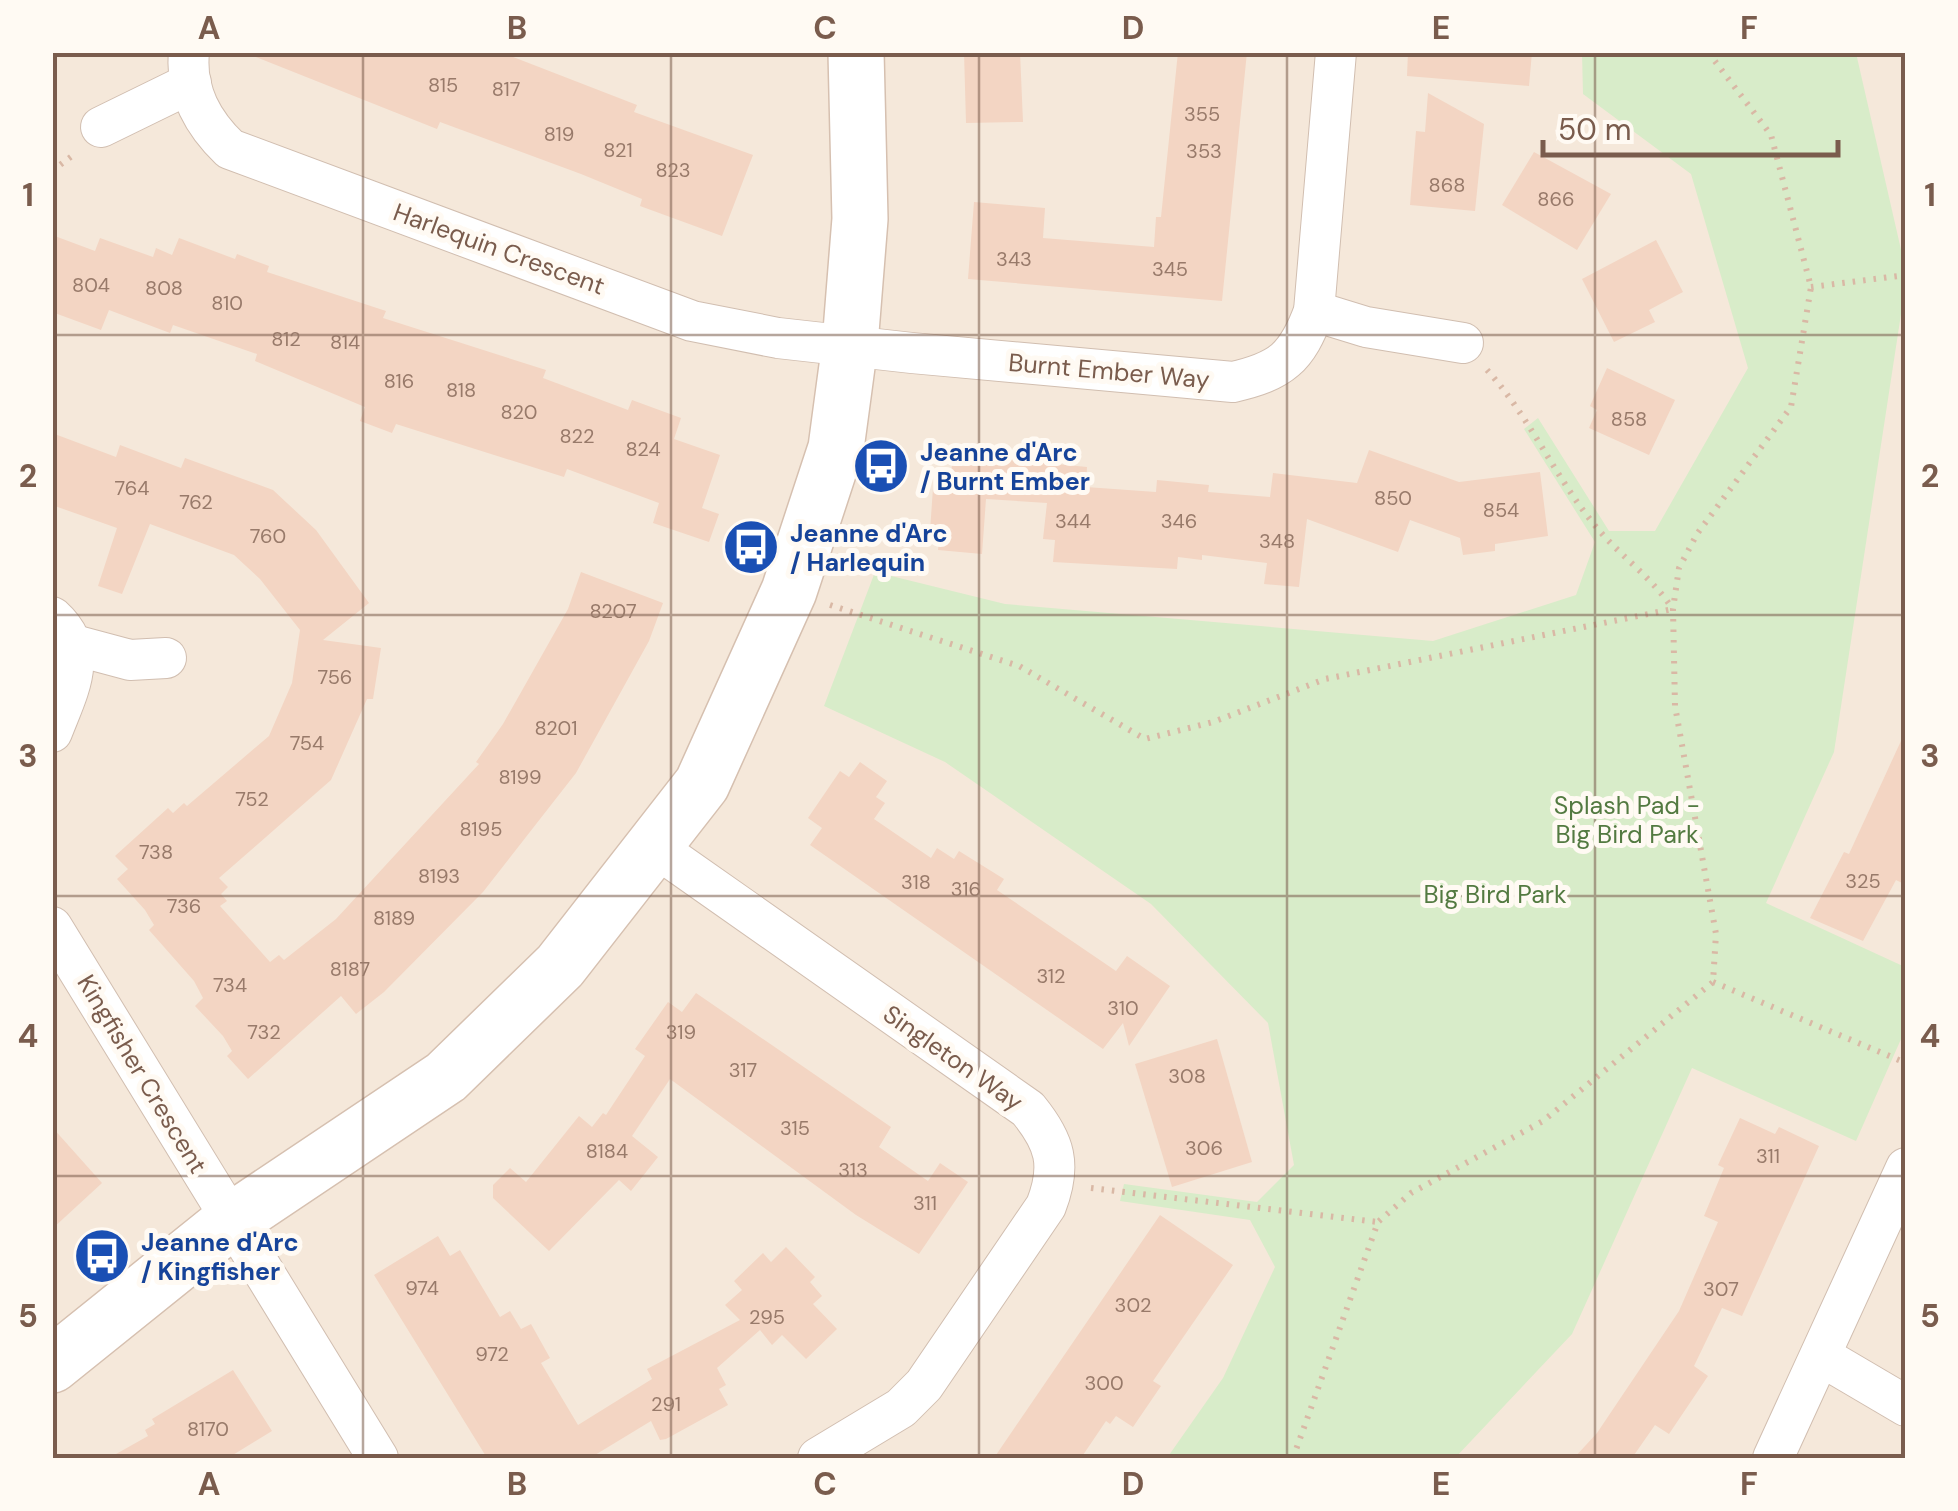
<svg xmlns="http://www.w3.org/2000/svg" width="1958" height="1511" font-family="'DM Sans',sans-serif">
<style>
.residential{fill:#f5e8da}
.green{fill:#d8ecc9}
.building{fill:#f3d5c3}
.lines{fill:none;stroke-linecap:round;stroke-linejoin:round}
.minor-casing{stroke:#d1beb0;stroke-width:42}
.secondary-casing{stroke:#d6c0b0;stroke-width:58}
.path{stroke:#d9b8a5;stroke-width:6;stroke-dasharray:2.5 8;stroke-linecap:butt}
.minor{stroke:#fff;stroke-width:40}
.secondary{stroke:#fff;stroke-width:55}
.grid{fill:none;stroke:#7a5c4d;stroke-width:2.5;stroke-opacity:0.55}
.labels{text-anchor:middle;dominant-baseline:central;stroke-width:10;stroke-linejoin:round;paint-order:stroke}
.number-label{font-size:20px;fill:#987a6a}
.street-label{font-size:25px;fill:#7a5c4d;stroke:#fffaf3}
.transit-label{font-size:25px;font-weight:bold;fill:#164399;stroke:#fffaf3;text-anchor:start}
.park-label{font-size:25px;fill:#537a41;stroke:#fffaf3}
.neatline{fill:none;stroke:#7a5c4d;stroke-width:4}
.grid-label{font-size:32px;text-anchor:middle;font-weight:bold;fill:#7a5c4d}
</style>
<rect width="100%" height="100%" fill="#fdf6ec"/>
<rect class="residential" x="53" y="53" width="1852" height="1405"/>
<polygon class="green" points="1582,53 1856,53 1905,267 1905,288 1834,752 1766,903 1905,967 1905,1030 1856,1141 1692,1068 1572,1334 1455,1458 1167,1458 1223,1378 1275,1267 1250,1220 1120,1201 1124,1184 1257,1202 1294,1165 1268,1023 1151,904 945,762 824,706 875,572 1005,604 1433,641 1576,595 1595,542 1524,429 1538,418 1609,531 1655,531 1748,368 1691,174 1583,94"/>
<g class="building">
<polygon points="243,52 500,52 637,105 634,112 753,155 722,236 640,206 642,199 581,174 440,122 437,129"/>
<polygon points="964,52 1020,52 1023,122 966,123"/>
<polygon points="1178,52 1247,52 1222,301 968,279 974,202 1045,208 1043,238 1154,247 1156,217 1161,217"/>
<polygon points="1408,52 1532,52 1529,86 1407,76"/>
<polygon points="1428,93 1484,124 1475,211 1410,205 1416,131 1425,132"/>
<polygon points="1534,152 1611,194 1577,250 1502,205"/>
<polygon points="52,235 95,251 100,238 153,257 156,248 172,255 179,238 235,259 237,254 269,266 267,272 386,311 383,318 546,370 543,378 628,410 632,400 681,418 674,439 720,455 702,508 719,514 709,542 653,523 659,503 567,469 564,477 396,424 392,433 360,421 365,407 255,361 257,354 173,325 170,333 109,310 101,330 52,312"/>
<polygon points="1656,240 1683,292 1649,310 1655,322 1614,342 1582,279"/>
<polygon points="1607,368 1675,400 1649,455 1589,428 1597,410 1590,406"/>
<polygon points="52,433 116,457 120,445 181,468 185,458 273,490 316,530 369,603 323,640 381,648 373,699 367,699 331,780 219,878 228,887 221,894 227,901 220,906 270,962 279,955 284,960 336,919 479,764 476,762 503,724 568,609 581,572 663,603 649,641 576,773 483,892 384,992 356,1014 341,996 248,1079 227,1056 232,1051 223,1036 195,1006 203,998 194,981 149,930 154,925 145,910 117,879 128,869 115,856 168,808 173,813 184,803 187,806 269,736 292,683 300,630 260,579 234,555 150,524 122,594 98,586 117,528 52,505"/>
<polygon points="1369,450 1459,482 1540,472 1548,536 1495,544 1495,551 1463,555 1460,538 1410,520 1398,552 1307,519 1299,587 1264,584 1267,563 1202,555 1202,560 1178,557 1177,569 1053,562 1055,540 1043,539 1047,503 986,499 982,554 938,550 940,532 930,531 934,474 951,475 953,454 1087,467 1086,487 1156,492 1157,480 1209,485 1208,492 1270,497 1273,473 1357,483"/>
<polygon points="1906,730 1906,885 1896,880 1863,941 1810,918 1844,852 1849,854"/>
<polygon points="860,762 887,781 876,797 885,803 874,819 931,858 937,848 954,859 959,851 1004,879 997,890 1116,971 1127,956 1170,986 1129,1046 1123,1023 1103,1049 810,845 822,828 808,818 840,771 849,777"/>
<polygon points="696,993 891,1127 879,1147 928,1181 940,1163 968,1182 919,1254 856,1215 670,1079 632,1136 658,1157 631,1191 619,1180 549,1251 493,1198 493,1185 510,1168 526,1182 579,1116 592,1127 603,1113 606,1115 645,1056 635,1049 668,1002 682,1012"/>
<polygon points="1217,1039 1252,1162 1172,1187 1135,1064"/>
<polygon points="1740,1118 1775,1134 1779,1127 1819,1146 1742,1316 1722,1308 1694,1366 1708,1376 1669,1434 1655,1425 1632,1458 1574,1458 1597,1433 1679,1311 1718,1222 1704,1216 1724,1168 1718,1165"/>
<polygon points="52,1127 102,1183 52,1229"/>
<polygon points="1160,1215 1233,1265 1153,1381 1161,1386 1133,1427 1116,1416 1110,1424 1106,1421 1081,1458 994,1458"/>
<polygon points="438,1236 450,1256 460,1250 500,1317 510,1311 521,1329 531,1324 550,1358 541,1363 578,1425 652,1379 647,1369 740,1320 725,1305 742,1290 734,1281 763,1253 771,1262 786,1247 815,1277 810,1282 822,1296 813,1304 837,1329 806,1359 782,1335 772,1345 760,1330 717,1368 726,1385 719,1389 728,1405 666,1439 660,1440 651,1421 595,1455 597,1458 487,1458 374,1275"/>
<polygon points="233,1370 272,1431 228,1458 109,1458 148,1436 145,1430 155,1424 152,1419"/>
</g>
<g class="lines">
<g class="minor-casing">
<g id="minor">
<path d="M 189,52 C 185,92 203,123 230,149 L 692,321 L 778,338 L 912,353 L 1233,382 C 1281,371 1297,358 1314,311 L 1336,52"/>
<polyline points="101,127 191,83"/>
<polyline points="1314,311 1366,327 1463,343"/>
<path d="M 52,617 C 91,652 68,690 52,732"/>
<polyline points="74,645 130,660 166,658"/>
<path d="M 655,847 L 1028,1109 C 1055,1142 1062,1165 1046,1206 L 924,1385 L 901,1408 L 818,1458"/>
<polyline points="52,927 378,1458"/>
<polyline points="1821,1356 1906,1406"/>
<polyline points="1773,1458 1906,1168"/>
</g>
</g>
<g class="secondary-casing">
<polyline id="secondary" points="52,1365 231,1221 446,1077 560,966 702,784 789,591 836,448 850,344 860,219 856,52"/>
</g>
<g class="path">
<polyline points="52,171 76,153"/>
<polyline points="1811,287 1906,275"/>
<path d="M 1487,370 C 1529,416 1554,475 1593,523 C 1617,554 1650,575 1672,608"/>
<polyline points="830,605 1019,666 1145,739 1213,722 1325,679 1673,609"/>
<polyline points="1713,982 1906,1063"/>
<polyline points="1091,1188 1378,1222"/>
<polyline points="1293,1458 1378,1222 1411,1193 1543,1121 1713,982 1716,934 1675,706 1673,609 1679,568 1697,534 1791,407 1811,287 1771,135 1708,52"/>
</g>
<use href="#minor" class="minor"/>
<use href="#secondary" class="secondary"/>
</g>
<path class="grid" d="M 363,52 L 363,1458M 671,52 L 671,1458M 979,52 L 979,1458M 1287,52 L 1287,1458M 1595,52 L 1595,1458M 52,335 L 1906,335M 52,615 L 1906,615M 52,896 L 1906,896M 52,1176 L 1906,1176"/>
<defs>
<g id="bus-disc" transform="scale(2.875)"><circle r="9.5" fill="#1a4fb4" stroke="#fffaf3"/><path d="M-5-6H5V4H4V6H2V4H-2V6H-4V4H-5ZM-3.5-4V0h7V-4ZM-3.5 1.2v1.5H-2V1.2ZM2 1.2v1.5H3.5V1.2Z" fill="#fff"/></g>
</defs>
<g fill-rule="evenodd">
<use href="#bus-disc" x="881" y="466"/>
<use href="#bus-disc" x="751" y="547"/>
<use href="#bus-disc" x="102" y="1256"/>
</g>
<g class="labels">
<g class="number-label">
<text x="443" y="85">815</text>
<text x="506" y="89">817</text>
<text x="1202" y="114">355</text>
<text x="559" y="134">819</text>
<text x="618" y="150">821</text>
<text x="1204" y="151">353</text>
<text x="673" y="170">823</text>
<text x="1447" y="185">868</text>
<text x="1556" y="199">866</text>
<text x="1014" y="259">343</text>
<text x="1170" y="269">345</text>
<text x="91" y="285">804</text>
<text x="164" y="288">808</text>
<text x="227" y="303">810</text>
<text x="286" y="339">812</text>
<text x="345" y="342">814</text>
<text x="399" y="381">816</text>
<text x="461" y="390">818</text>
<text x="519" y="412">820</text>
<text x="1629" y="419">858</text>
<text x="577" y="436">822</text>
<text x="643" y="449">824</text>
<text x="132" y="488">764</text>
<text x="1393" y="498">850</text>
<text x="196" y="502">762</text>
<text x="1501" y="510">854</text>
<text x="1073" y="521">344</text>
<text x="1179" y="521">346</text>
<text x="268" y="536">760</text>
<text x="1277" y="541">348</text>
<text x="613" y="611">8207</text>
<text x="335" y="677">756</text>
<text x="556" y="728">8201</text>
<text x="307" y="743">754</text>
<text x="520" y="777">8199</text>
<text x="252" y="799">752</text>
<text x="481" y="829">8195</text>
<text x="156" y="852">738</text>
<text x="439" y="876">8193</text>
<text x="1863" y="881">325</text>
<text x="916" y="882">318</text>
<text x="966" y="889">316</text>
<text x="184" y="906">736</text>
<text x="394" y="918">8189</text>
<text x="350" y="969">8187</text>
<text x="1051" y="976">312</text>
<text x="230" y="985">734</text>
<text x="1123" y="1008">310</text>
<text x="264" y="1032">732</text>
<text x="681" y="1032">319</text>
<text x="743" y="1070">317</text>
<text x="1187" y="1076">308</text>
<text x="795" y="1128">315</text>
<text x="1204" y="1148">306</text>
<text x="607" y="1151">8184</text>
<text x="1768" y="1156">311</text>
<text x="853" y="1170">313</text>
<text x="925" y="1203">311</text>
<text x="422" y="1288">974</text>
<text x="1721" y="1289">307</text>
<text x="1133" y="1305">302</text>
<text x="767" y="1317">295</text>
<text x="492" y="1354">972</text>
<text x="1104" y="1383">300</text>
<text x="666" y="1404">291</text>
<text x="208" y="1429">8170</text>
</g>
<g class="street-label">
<text transform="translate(499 249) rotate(20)">Harlequin Crescent</text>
<text transform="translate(1109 371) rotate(5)">Burnt Ember Way</text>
<text transform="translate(953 1058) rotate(35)">Singleton Way</text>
<text transform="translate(142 1074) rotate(59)">Kingfisher Crescent</text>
</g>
<g class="transit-label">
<text x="920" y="452">Jeanne d'Arc<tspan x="920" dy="29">/ Burnt Ember</tspan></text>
<text x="790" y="533">Jeanne d'Arc<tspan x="790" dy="29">/ Harlequin</tspan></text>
<text x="141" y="1242">Jeanne d'Arc<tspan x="141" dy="29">/ Kingfisher</tspan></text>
</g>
<g class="park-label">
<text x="1627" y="805">Splash Pad -<tspan x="1627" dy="29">Big Bird Park</tspan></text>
<text x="1495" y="894">Big Bird Park</text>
</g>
</g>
<rect width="1958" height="1511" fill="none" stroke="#fffaf3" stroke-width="110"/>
<path d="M1543 140v15h295v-15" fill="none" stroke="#7a5c4d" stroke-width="5"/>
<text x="1558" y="140" font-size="30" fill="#7a5c4d" stroke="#fffaf3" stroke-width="8" paint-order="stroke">50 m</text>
<rect x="55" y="55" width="1848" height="1401" class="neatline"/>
<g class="grid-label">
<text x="209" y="39">A</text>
<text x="517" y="39">B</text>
<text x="825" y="39">C</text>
<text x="1133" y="39">D</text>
<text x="1441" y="39">E</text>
<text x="1749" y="39">F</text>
<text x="28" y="206">1</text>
<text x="1930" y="206">1</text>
<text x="28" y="487">2</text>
<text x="1930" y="487">2</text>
<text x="28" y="767">3</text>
<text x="1930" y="767">3</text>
<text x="28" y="1047">4</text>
<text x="1930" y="1047">4</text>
<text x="28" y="1327">5</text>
<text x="1930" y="1327">5</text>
<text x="209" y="1495">A</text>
<text x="517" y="1495">B</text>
<text x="825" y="1495">C</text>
<text x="1133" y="1495">D</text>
<text x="1441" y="1495">E</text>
<text x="1749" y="1495">F</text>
</g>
</svg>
